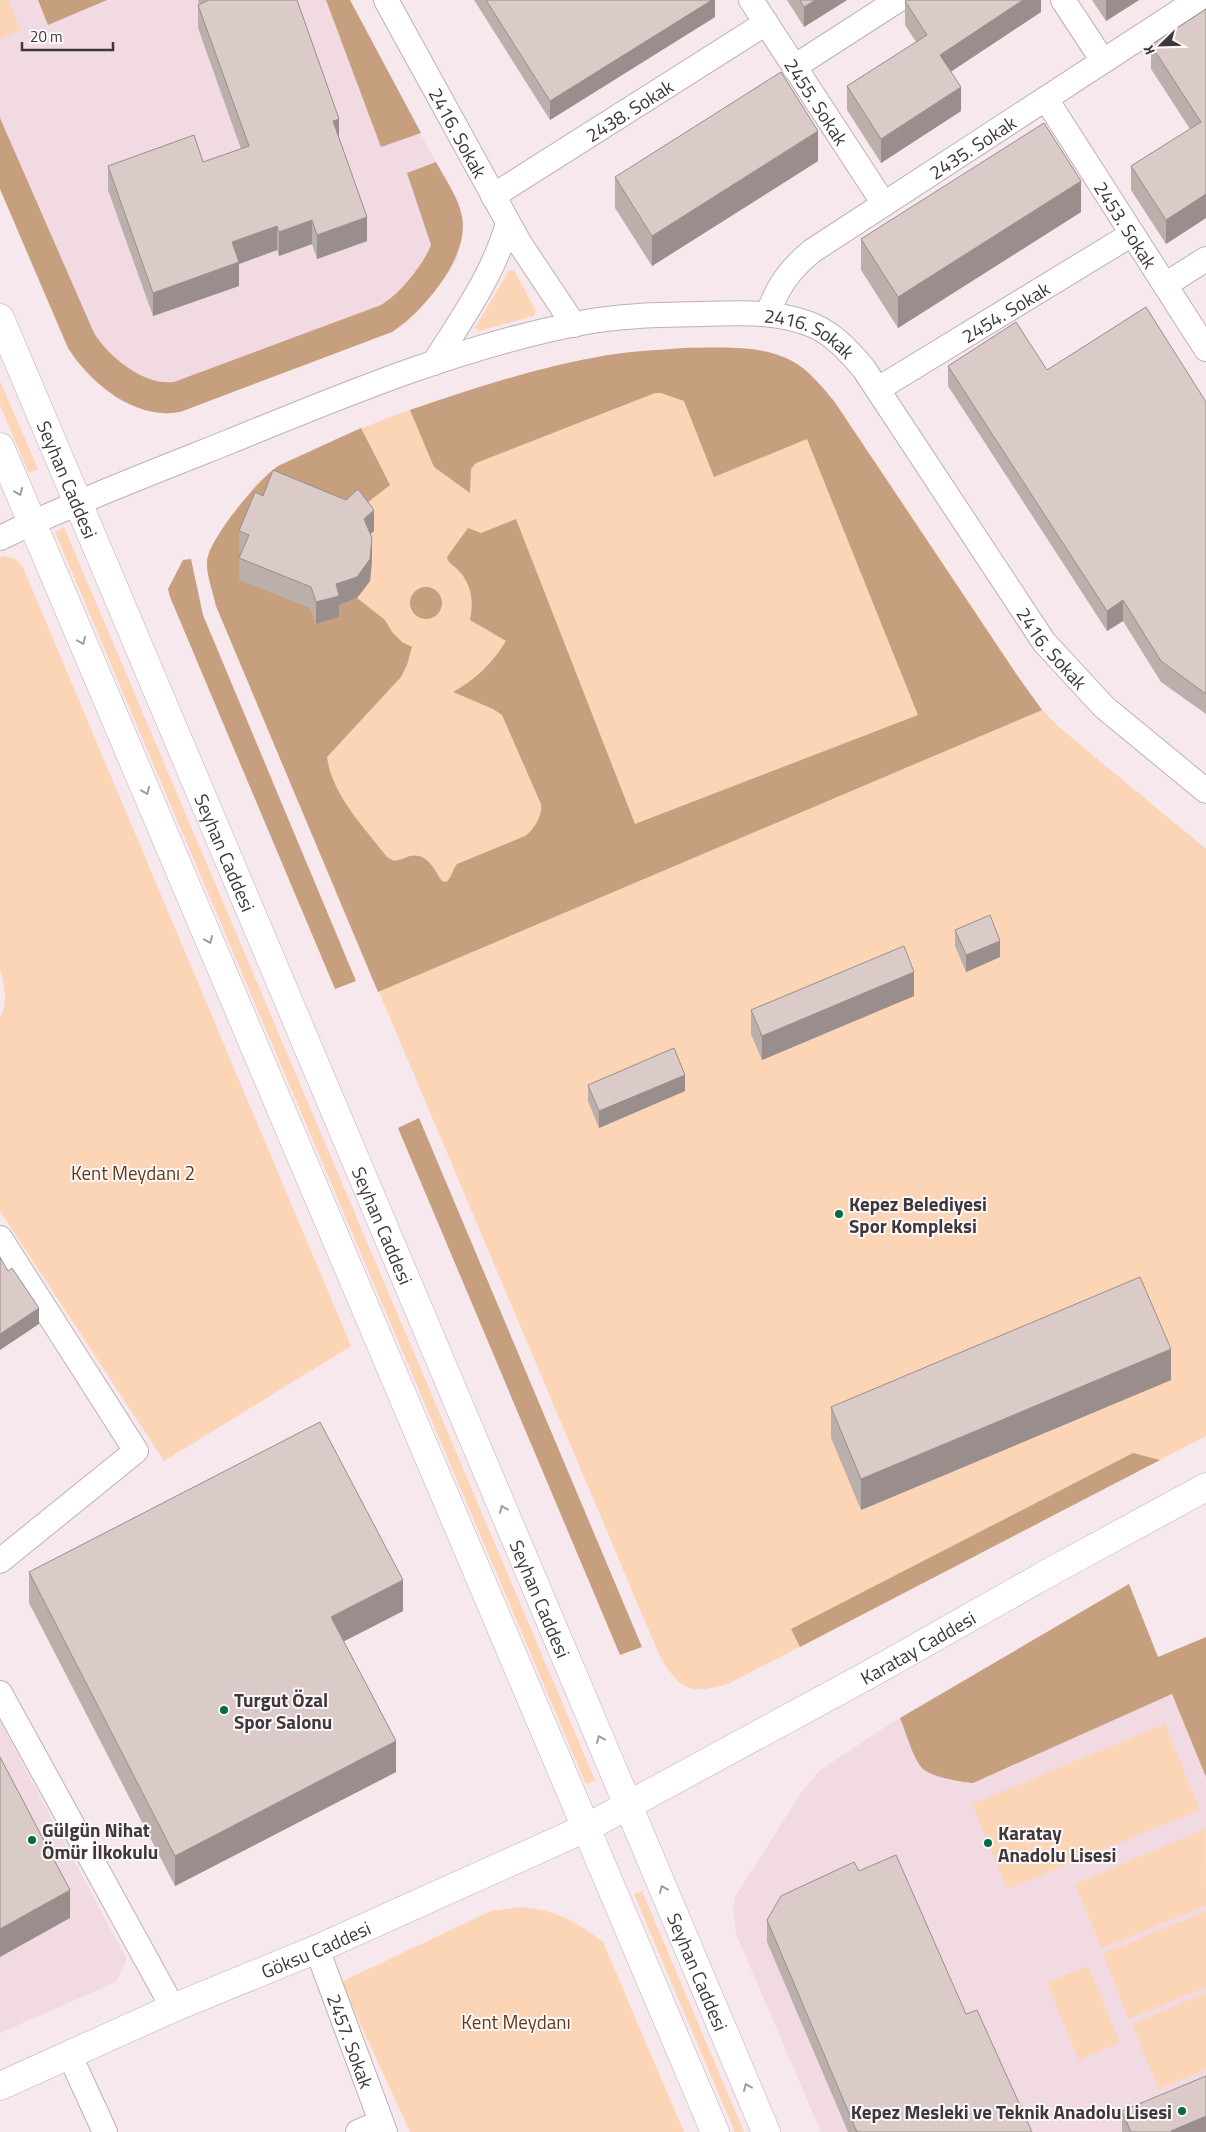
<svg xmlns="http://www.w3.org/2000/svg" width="1206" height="2132" font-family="'Titillium Web',sans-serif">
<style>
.built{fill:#f1dae1}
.green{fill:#fbd5b5}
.forest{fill:#c69f7e}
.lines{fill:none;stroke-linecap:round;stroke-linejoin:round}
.minor-casing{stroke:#beb0b4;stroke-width:26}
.tertiary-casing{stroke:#beb0b4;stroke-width:29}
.minor{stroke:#fff;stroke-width:24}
.tertiary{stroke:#fff;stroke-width:28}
.wall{fill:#bbafac}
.shaded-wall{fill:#998e8c}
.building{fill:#dacbc8;stroke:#998e8c}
.oneway{stroke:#9e9c9c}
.poi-dot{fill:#036c43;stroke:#fef8fa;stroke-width:2}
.labels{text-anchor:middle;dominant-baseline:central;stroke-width:4;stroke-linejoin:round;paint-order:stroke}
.street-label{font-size:19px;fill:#3e383a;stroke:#fef8fa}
.park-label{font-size:19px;fill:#623b14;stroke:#fef8fa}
.poi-label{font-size:19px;font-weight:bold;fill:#3e383a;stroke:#fef8fa;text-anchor:start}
</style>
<rect width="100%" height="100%" fill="#f7e8ed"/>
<g class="built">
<polygon points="0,0 350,0 460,208 463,219 461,240 457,258 449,272 417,312 405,324 392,332 180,412 167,414 127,404 116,398 77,362 68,348 0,189"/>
<polygon points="1129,1584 1206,1777 1206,2132 821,2132 736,1934 733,1908 735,1897 803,1790 819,1771 890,1724"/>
<polygon points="0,1721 127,1960 116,1982 0,2033"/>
</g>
<g class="green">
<polygon points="0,0 8,0 21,30 0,39"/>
<polygon points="509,270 514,270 536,311 534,316 479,331 475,328"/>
<path d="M 684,348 C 719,348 760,344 792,361 C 809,370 822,387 834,401 L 1019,678 L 1042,710 L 1059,727 L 1206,849 L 1206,1436 L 730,1683 C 688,1696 679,1690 658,1652 L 216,606 L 207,563 L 209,550 L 256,484 L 278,466 L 338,438 L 400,413 L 519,375 L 570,362 L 610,355 Z"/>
<polygon points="0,381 38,469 29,473 0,405"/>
<polygon points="64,527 595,1780 586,1784 55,532"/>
<path d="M 4,556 L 15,559 L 22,565 L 351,1346 L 164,1461 L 0,1211 L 0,1017 C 9,1003 4,984 0,969 L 0,557 Z"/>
<polygon points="1165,1724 1200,1810 1007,1889 972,1804"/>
<polygon points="1205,1829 1206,1905 1102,1948 1075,1884"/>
<polygon points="642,1891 744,2132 735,2132 634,1894"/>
<path d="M 520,1907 C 556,1910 575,1921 603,1942 L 684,2132 L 410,2132 L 341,1982 L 491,1911 Z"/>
<polygon points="1206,1911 1206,1987 1129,2019 1103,1954"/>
<polygon points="1088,1966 1120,2043 1079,2060 1047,1983"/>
<polygon points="1206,1993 1206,2069 1159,2089 1132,2024"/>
</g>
<g class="forest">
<polygon points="38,0 107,0 48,25"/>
<polygon points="326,0 350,0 421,133 381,147"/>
<path d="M 0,118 L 94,333 C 109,357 144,386 174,382 L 381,305 C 399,295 424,264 431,245 L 407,173 L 436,162 C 445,179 459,198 462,217 C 470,257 423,312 392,332 L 180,412 C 135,420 91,384 68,348 L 0,189 Z"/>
<path d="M 684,348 C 719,348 760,344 792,361 C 809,370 822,387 834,401 L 1019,678 L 1042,710 L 378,992 L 216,606 C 213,592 206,574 207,561 C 210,537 258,480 278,466 L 361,428 L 390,485 L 358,510 L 239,552 L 249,556 L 239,579 L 311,608 L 316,624 L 336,606 L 357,598 L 385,620 L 392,632 L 402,642 L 412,647 L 407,665 L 401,677 L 327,757 C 332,795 364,827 387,857 L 394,861 C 400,860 404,858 410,856 C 427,852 434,869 442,881 L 446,882 C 452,878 452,870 457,864 L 525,836 C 534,830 543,815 541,804 L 502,715 L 493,709 L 453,692 C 476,679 492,664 506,641 L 470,620 C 474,601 472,583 456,568 C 452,564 448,563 447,557 L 468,528 L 481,533 L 516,519 L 635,824 L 918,715 L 807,439 L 714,477 L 684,401 L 661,393 L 655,393 L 476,463 L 471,469 L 470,493 L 434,467 L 410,410 C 475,388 541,366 608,355 C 633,351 659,350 684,348 Z"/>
<polygon points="191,559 203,615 356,981 335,989 170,597 168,589 183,560"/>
<circle cx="426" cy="603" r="16"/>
<polygon points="419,1118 642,1647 620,1655 398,1128"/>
<polygon points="1133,1453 1160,1460 800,1647 791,1629"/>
<path d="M 1129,1584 L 1158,1657 L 1206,1637 L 1206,1777 L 1172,1694 L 973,1783 C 961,1782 932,1777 923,1769 C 913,1759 906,1732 900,1718 Z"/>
</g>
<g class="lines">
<g class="minor-casing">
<g id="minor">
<path id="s1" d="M 386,0 L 520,244 L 574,325"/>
<path id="s2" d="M 751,0 L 884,204"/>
<polyline points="1063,0 1103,61"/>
<polyline points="794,67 898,0"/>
<path id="s3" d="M 1046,99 L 1206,349"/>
<path id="s4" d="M 493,196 L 766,23"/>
<polyline points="1165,285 1206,259"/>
<path id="s5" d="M 768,314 C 777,287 790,269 812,251 L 1197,0"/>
<path d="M 434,363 C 462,318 494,274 508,223"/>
<path id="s6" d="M 878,389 L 1132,234"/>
<path id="s7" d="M 0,538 C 75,502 153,472 231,441 C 346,394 463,345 586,322 C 624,315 663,315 702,314 C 737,313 773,311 807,323 C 831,331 848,350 864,369 L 1044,642 L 1104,707 L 1206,791"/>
<polyline points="0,1238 136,1451 0,1561"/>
<polyline points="0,1693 173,2008"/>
<path id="s8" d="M 317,1949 L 385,2132"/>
<polyline points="70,2056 105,2132"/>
<polyline points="358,2132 381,2122"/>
</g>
</g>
<g class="tertiary-casing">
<g id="tertiary">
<path id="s9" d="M 0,318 L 766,2132"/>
<polyline points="0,447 715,2132"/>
<path id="s10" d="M 0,2086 L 173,2008 L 317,1949 L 586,1828 L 868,1675 L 1050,1572 L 1206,1487"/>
</g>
</g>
<use href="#minor" class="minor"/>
<use href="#tertiary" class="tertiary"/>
</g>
<g class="wall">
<polygon points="198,0 297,0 339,138 367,241 317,259 312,244 279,256 277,250 239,264 239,286 153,316 108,190 108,166 203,162 241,149 198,28 198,5 199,4"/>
<polygon points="474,0 715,0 715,17 550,120"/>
<polygon points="787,0 847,0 804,27"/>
<polygon points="1041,0 1041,12 951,71 961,111 881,163 847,110 847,86 916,42 905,25 905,1"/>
<polygon points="1092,0 1139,0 1106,21"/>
<polygon points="1206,9 1206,218 1166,244 1131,190 1131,166 1190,129 1151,69 1151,45"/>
<polygon points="818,161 652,266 615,208 615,177"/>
<polygon points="1081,212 898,328 861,270 861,239"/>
<polygon points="948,366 1047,370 1206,402 1206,714 1161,682 1123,621 1107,631 948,386"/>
<polygon points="263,496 374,531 370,534 372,560 370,581 357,598 339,605 339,617 316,624 311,608 239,580 239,558 241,553 239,552 239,531"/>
<polygon points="955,930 1000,957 966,972 955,946"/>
<polygon points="914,996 762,1060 751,1034 751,1010"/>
<polygon points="588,1085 685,1091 599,1128 588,1101"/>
<polygon points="1171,1380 861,1510 831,1438 831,1407"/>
<polygon points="29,1572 403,1611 344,1641 396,1772 175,1886 29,1603"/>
<polygon points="859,1871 966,2014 1032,2132 848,2132 767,1942 767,1920"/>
<polygon points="1122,2111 1206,2132 1122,2132"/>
</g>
<g class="shaded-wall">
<polygon points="712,0 715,0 715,17 550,120 550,101"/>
<polygon points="815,0 847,0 804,27 804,7"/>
<polygon points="1023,0 1041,0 1041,12 940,79 940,55"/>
<polygon points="1106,0 1139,0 1106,21"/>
<polygon points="961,87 961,111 881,163 881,139"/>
<polygon points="339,119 339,142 333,121"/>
<polygon points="818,131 818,161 652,266 652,236"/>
<polygon points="1081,181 1081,212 898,328 898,297"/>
<polygon points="1206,194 1206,218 1166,244 1166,220"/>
<polygon points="367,217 367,241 317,259 317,235"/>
<polygon points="312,220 312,244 279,256 279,232"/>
<polygon points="277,226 277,250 239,264 239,286 153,316 153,293 232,242"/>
<polygon points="374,510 374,531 364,540 364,519"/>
<polygon points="372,538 372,560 370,581 357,598 339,605 339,617 316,624 316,602 336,584"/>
<polygon points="1123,600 1123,621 1107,631 1107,611"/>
<polygon points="1000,941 1000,957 966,972 966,955"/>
<polygon points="914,972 914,996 762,1060 762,1036"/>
<polygon points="685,1075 685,1091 599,1128 599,1111"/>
<polygon points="39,1308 39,1324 0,1350 0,1334"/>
<polygon points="1171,1349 1171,1380 861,1510 861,1479"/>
<polygon points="403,1580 403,1611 331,1648 331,1617"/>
<polygon points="396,1741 396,1772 175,1886 175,1856"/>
<polygon points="70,1890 70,1918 0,1957 0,1929"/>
<polygon points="1206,2116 1206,2132 1171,2132 1171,2131"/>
</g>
<g class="building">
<polygon points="207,0 297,0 339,119 333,121 367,217 317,235 312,220 279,232 277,226 232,242 239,262 153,293 108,166 194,135 203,162 249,146 198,5 207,1"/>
<polygon points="486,0 712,0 550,101"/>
<polygon points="800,0 815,0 804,7"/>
<polygon points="907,0 1023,0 940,55 961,87 881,139 847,86 927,35 905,1"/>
<polygon points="1206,9 1206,194 1166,220 1131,166 1201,122 1151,45"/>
<polygon points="781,72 818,131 652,236 615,177"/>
<polygon points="1044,123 1081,181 898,297 861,239"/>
<polygon points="1146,307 1206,402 1206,694 1161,661 1123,600 1107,611 948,366 1016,322 1047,370"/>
<polygon points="273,470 346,500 358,489 374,510 364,519 372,538 370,559 357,577 336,584 339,596 316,602 311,587 239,558 249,535 239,531 255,492 263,496"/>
<polygon points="990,915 1000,941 966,955 955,930"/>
<polygon points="904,946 914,972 762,1036 751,1010"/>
<polygon points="674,1048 685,1075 599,1111 588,1085"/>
<polygon points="0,1257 8,1271 12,1268 39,1308 0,1334"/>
<polygon points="1140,1277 1171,1349 861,1479 831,1407"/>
<polygon points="320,1422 403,1580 331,1617 396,1741 175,1856 29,1572"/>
<polygon points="0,1757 70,1890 0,1929"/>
<polygon points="896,1855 966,2014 977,2010 1032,2132 857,2132 767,1920 781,1896 854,1862 859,1871"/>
<polygon points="1206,2076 1206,2116 1171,2131 1172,2132 1131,2132 1122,2111"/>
</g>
<defs><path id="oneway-chevron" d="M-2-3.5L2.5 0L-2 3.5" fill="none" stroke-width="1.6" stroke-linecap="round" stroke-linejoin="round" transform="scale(1.25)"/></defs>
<g class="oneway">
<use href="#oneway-chevron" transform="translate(19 492) rotate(67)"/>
<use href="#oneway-chevron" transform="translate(82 641) rotate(67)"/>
<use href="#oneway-chevron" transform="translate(146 791) rotate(67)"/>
<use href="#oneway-chevron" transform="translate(209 940) rotate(67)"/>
<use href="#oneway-chevron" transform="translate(503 1509) rotate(-113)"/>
<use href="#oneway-chevron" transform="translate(600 1739) rotate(-113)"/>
<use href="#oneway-chevron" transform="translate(663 1889) rotate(-113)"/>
<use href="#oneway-chevron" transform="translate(747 2087) rotate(-113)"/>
</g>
<g class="poi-dot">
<circle cx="839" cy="1214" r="5"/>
<circle cx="224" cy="1710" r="5"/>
<circle cx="32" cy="1840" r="5"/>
<circle cx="988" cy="1843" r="5"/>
<circle cx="1182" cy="2111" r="5"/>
</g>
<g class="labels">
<g class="street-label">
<text stroke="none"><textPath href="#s2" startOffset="121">2455. Sokak</textPath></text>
<text stroke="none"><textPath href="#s4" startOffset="161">2438. Sokak</textPath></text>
<text stroke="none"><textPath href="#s1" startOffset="151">2416. Sokak</textPath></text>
<text stroke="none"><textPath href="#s5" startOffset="269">2435. Sokak</textPath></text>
<text stroke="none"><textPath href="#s3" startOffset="149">2453. Sokak</textPath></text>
<text stroke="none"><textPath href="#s6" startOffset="149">2454. Sokak</textPath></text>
<text stroke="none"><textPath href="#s7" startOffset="854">2416. Sokak</textPath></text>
<text stroke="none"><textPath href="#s9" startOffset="175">Seyhan Caddesi</textPath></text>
<text stroke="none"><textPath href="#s7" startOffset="1259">2416. Sokak</textPath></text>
<text stroke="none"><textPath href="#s9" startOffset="580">Seyhan Caddesi</textPath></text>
<text stroke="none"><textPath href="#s9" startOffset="985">Seyhan Caddesi</textPath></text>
<text stroke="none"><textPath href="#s9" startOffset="1390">Seyhan Caddesi</textPath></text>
<text stroke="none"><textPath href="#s10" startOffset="1018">Karatay Caddesi</textPath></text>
<text stroke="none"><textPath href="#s10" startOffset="344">Göksu Caddesi</textPath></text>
<text stroke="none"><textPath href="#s9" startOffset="1795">Seyhan Caddesi</textPath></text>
<text stroke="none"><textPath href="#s8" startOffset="98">2457. Sokak</textPath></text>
</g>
<g class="park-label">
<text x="133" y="1172">Kent Meydanı 2</text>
<text x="516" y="2021">Kent Meydanı</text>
</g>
<g class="poi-label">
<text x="849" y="1203">Kepez Belediyesi<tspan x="849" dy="22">Spor Kompleksi</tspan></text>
<text x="234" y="1699">Turgut Özal<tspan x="234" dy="22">Spor Salonu</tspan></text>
<text x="42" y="1829">Gülgün Nihat<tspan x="42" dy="22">Ömür İlkokulu</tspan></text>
<text x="998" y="1832">Karatay<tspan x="998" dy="22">Anadolu Lisesi</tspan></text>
<text x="1172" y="2111" text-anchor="end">Kepez Mesleki ve Teknik Anadolu Lisesi</text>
</g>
</g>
<g transform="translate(1161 45) rotate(247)" stroke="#fef8fa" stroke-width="4" paint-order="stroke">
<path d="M0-4L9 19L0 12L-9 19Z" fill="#3e383a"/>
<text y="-8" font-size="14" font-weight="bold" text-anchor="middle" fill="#3e383a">K</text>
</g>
<path d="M22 42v8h91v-8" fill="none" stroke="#3e383a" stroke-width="2.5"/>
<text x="30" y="42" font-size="15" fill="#3e383a" stroke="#fef8fa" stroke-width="4" paint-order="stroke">20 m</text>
</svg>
